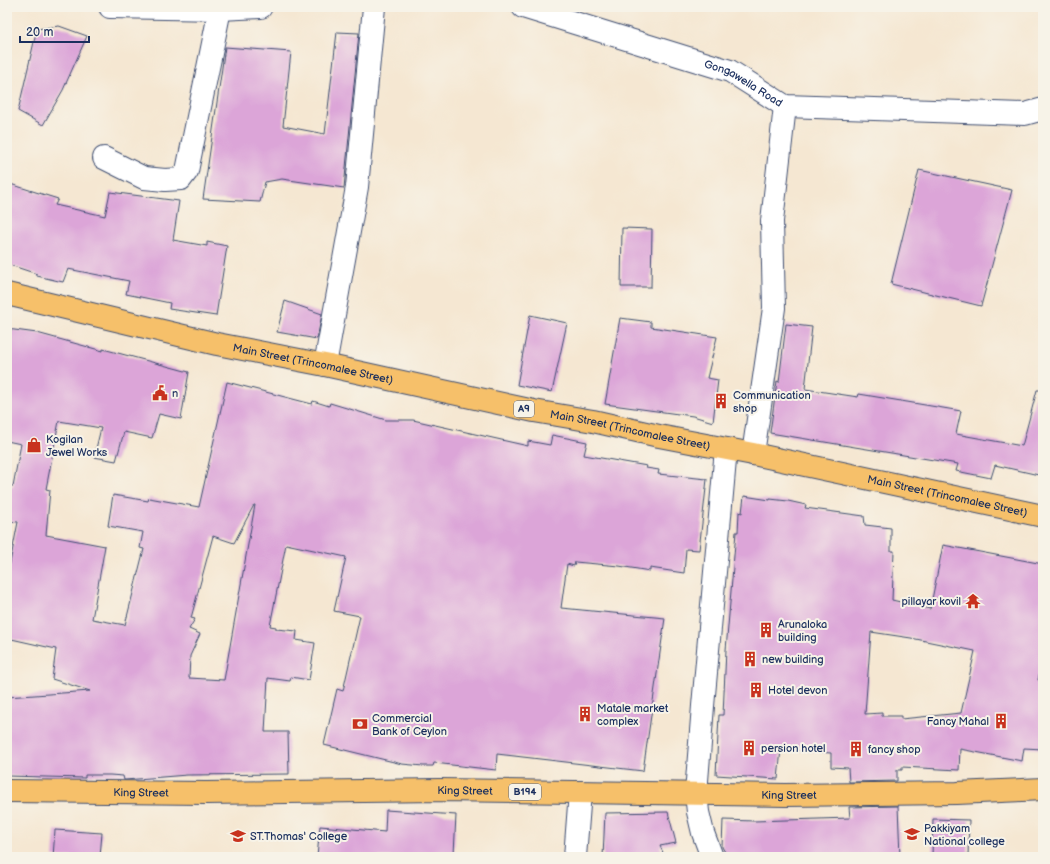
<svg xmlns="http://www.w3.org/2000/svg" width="1050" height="864" font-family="'Balsamiq Sans',sans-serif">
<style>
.building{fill:#dca5d8;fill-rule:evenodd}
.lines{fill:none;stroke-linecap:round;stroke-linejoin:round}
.minor-casing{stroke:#3c4b6f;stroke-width:24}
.major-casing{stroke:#3c4b6f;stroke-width:24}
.highway-casing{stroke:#3c4b6f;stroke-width:24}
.minor{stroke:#fff;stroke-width:22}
.major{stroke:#f6c06b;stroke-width:22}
.highway{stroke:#f6c06b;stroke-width:22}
.labels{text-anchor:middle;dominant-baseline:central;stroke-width:4;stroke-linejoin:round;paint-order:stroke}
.shield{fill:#f7f3e8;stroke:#5d6a87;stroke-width:1}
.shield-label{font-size:10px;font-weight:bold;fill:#1b2f5e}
.street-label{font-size:11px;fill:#1b2f5e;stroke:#f7f3e8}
.poi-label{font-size:11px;fill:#1b2f5e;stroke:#f7f3e8;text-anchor:start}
</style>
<rect width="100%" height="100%" fill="#f7f3e8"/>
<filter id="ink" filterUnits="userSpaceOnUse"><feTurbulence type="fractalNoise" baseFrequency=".025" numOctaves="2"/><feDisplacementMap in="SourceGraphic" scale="8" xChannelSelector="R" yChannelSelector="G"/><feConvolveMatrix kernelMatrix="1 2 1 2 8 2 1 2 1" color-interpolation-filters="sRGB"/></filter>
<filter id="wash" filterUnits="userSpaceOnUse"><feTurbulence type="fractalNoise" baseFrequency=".012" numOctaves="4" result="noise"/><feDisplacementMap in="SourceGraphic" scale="16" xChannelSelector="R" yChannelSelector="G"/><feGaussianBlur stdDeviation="0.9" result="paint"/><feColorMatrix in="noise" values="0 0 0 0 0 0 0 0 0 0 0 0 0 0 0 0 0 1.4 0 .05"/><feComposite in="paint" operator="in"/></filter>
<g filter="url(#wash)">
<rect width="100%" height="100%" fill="#f5e7d2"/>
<g id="blocks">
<g class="building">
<polygon points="59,26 87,36 63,90 43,125 18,111 37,29"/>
<polygon points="337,32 359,33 344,188 282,179 265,182 260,202 203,199 225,47 291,52 283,126 325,134"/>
<polygon points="919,170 1012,190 981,306 891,284"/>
<polygon points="7,183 58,199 55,205 105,216 110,192 179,201 173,240 207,246 207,242 227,246 216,316 169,309 170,303 126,294 129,281 68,269 63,282 37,276 37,274 7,264"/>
<polygon points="622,228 652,229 651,287 621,287"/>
<polygon points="285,301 322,314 317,339 277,332"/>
<polygon points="530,315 567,323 552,392 517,385"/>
<polygon points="620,318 651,322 651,327 717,337 707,378 718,380 713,422 693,416 605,404"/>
<polygon points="786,324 812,327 805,389 858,397 859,394 961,411 956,434 1022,446 1037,390 1043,390 1043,476 995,465 991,478 956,471 958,464 770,433 777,381 779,382"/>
<path d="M 7,329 L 37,333 L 103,351 L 103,349 L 189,372 L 181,419 L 159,414 L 152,438 L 124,432 L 116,461 L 94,457 L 101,428 L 59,421 L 46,489 L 50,490 L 46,535 L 105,546 L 92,619 L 125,625 L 144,549 L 140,548 L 143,532 L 108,526 L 113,495 L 148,501 L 149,498 L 199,507 L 227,382 L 312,404 L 313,401 L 329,406 L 330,403 L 386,420 L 413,420 L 528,446 L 528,441 L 550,445 L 552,435 L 587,442 L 584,455 L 647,466 L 646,468 L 659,470 L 658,474 L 707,479 L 699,550 L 686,549 L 684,573 L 650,568 L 650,571 L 619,566 L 575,562 L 574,566 L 567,564 L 561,608 L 665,618 L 643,771 L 497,754 L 496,770 L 434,763 L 433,766 L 423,766 L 402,764 L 324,745 L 337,689 L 343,691 L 360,616 L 334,611 L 346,557 L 286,544 L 270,626 L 276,627 L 276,629 L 297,631 L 296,640 L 315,643 L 309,680 L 291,677 L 290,681 L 268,678 L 265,732 L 288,732 L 289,774 L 187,775 L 125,780 L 124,780 L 123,776 L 110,775 L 85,775 L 85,778 L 7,776 L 7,697 L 90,691 L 52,679 L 56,649 L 7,638 L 7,578 L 18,522 L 7,521 L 7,486 L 13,486 L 21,444 L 7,441 ZM 254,505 L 255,505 L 224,680 L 189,678 L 190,656 L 200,634 L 189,629 L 195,619 L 191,618 L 213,536 L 234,543 Z"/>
<path d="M 744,496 L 770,500 L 770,499 L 788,501 L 806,505 L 805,508 L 864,516 L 865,525 L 891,528 L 891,551 L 894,551 L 892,600 L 930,609 L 943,545 L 1043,564 L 1043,656 L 1038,680 L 1043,681 L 1043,749 L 1024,748 L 1022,761 L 960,749 L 959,770 L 902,767 L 902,770 L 897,770 L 897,781 L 849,782 L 848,768 L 831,767 L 831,753 L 781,749 L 778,779 L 716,775 L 719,715 L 723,715 L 726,650 L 736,532 L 738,532 L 739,512 L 742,513 ZM 871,632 L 911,638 L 975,651 L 961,713 L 901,719 L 901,716 L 882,716 L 882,713 L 865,714 Z"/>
<polygon points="898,806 900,857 728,857 722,847 723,820 754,821 850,818 849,807"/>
<polygon points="386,810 456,815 454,854 437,853 437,857 317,857 320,826 385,832"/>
<polygon points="668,812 676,843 660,846 665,857 603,857 605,813"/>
<polygon points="933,819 969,820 968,857 932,857"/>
<polygon points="55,830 102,833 100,857 53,857"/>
</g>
</g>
</g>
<g filter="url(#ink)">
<use href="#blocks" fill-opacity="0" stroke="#3c4b6f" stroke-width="1"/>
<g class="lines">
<g class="minor-casing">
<g id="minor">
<polyline points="110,7 220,9 261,7"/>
<path id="s1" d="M 523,7 L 730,71 L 785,106 L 1025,114 L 1043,109"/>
<polyline points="104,158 144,178 165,180 181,179 187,171 220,9"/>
<polyline points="325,365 357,187 374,7"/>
<polyline points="753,454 774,308 772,221 785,106"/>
<polyline points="575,857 580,792"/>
<polyline points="712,857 703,833 698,812 696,793 703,706 726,449"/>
</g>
</g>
<g class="major-casing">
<g id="major">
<path id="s2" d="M 7,791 L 206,793 L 439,790 L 785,795 L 957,793 L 1043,789"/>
</g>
</g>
<g class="highway-casing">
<g id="highway">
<path id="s3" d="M 7,294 L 217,344 L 325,365 L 534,411 L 593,421 L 659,436 L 753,454 L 1043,516"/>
</g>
</g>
<use href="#minor" class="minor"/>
<use href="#major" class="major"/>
<use href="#highway" class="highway"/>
</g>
</g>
<defs>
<g id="civic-bare" transform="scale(1.2)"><path d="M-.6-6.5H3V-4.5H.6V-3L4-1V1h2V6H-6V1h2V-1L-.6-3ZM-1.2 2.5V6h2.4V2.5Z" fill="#c8321e" stroke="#f7f3e8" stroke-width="2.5" paint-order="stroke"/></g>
<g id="building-bare" transform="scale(1.2)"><path d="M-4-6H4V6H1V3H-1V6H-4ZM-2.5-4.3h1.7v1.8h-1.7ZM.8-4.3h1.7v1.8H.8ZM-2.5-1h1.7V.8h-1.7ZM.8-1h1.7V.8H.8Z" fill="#c8321e" stroke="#f7f3e8" stroke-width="2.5" paint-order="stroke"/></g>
<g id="shop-bare" transform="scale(1.2)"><path d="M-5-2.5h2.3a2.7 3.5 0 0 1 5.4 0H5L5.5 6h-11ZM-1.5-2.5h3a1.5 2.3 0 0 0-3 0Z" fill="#c8321e" stroke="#f7f3e8" stroke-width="2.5" paint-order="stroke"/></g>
<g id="temple-bare" transform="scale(1.2)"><path d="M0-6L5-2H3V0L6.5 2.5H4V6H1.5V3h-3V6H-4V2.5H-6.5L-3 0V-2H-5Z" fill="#c8321e" stroke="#f7f3e8" stroke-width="2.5" paint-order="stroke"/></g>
<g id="bank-bare" transform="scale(1.2)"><path d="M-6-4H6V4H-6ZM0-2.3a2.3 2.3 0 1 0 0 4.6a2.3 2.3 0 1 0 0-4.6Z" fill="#c8321e" stroke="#f7f3e8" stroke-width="2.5" paint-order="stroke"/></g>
<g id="school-bare" transform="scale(1.2)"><path d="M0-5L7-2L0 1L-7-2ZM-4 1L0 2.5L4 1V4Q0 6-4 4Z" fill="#c8321e" stroke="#f7f3e8" stroke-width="2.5" paint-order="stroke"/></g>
</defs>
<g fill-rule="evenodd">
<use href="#civic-bare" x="160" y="393"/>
<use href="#building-bare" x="721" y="401"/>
<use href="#shop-bare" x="34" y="445"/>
<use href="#temple-bare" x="973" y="601"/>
<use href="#building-bare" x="766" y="630"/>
<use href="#building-bare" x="750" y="659"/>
<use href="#building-bare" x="756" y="690"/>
<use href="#building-bare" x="585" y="714"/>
<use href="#building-bare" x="1001" y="721"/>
<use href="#bank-bare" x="360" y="724"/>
<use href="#building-bare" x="749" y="748"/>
<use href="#building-bare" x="856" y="749"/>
<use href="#school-bare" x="912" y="834"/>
<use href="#school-bare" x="238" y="836"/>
</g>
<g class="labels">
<g class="shield">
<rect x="514" y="401" width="20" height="16" rx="3"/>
<rect x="509" y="784" width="32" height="16" rx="3"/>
</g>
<g class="shield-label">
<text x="524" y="409">A9</text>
<text x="525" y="792">B194</text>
</g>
<g class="street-label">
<text stroke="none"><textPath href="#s1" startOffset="234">Gongawella Road</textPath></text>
<text stroke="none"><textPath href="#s3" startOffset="314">Main Street (Trincomalee Street)</textPath></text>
<text stroke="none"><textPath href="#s3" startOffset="638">Main Street (Trincomalee Street)</textPath></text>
<text stroke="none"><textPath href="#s3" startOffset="962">Main Street (Trincomalee Street)</textPath></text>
<text stroke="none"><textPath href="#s2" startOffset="458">King Street</textPath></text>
<text stroke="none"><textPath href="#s2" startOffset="134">King Street</textPath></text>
<text stroke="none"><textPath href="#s2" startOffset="782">King Street</textPath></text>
</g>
<g class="poi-label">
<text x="172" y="393">n</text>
<text x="733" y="395">Communication<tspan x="733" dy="13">shop</tspan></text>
<text x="46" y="439">Kogilan<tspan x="46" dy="13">Jewel Works</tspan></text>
<text x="961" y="601" text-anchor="end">pillayar kovil</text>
<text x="778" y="624">Arunaloka<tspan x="778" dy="13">building</tspan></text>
<text x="762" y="659">new building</text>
<text x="768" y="690">Hotel devon</text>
<text x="597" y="708">Matale market<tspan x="597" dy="13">complex</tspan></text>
<text x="372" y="718">Commercial<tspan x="372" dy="13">Bank of Ceylon</tspan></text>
<text x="989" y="721" text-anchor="end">Fancy Mahal</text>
<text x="761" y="748">persion hotel</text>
<text x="868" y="749">fancy shop</text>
<text x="924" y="828">Pakkiyam<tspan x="924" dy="13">National college</tspan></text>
<text x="250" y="836">ST.Thomas' College</text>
</g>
</g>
<rect width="1050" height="864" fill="none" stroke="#f7f3e8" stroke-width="24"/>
<path d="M20 36v6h69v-6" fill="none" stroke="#1b2f5e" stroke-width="2"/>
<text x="26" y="36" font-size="12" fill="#1b2f5e" stroke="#f7f3e8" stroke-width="3" paint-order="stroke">20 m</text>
</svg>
